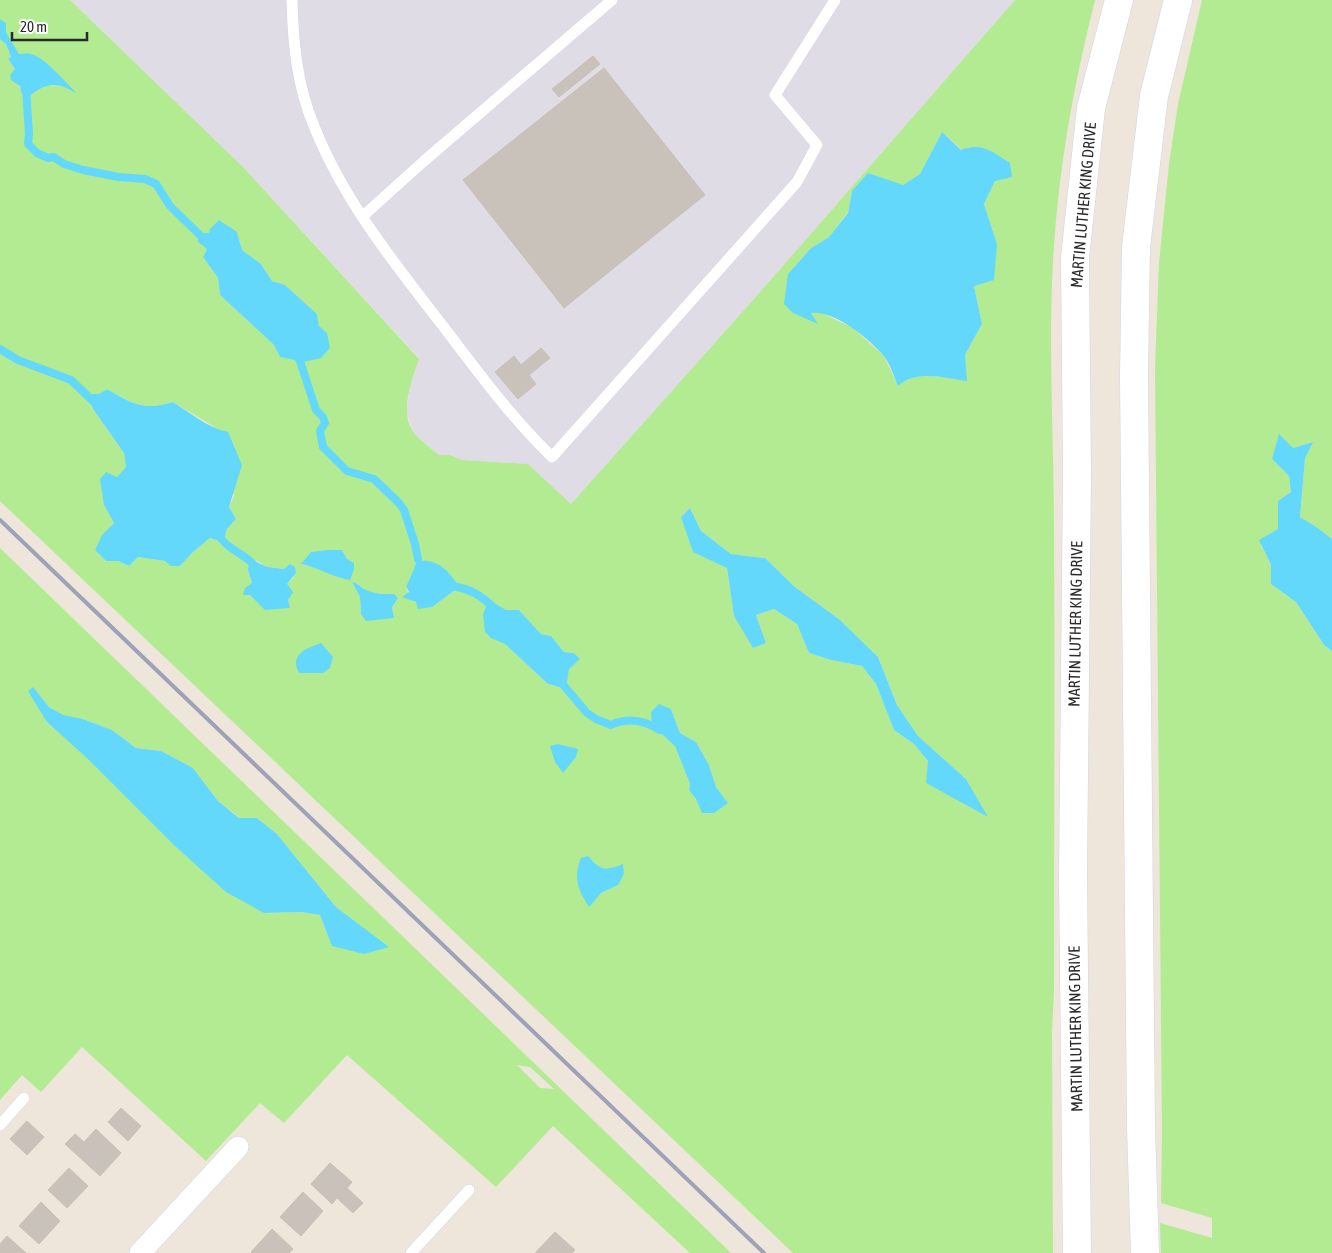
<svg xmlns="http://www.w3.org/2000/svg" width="1332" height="1253" font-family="'Asap Condensed',sans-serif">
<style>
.industrial{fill:#dfdce6}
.green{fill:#b3eb92;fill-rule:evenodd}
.water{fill:#63d8fb}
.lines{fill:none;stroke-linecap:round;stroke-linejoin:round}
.stream{stroke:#63d8fb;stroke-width:8}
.building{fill:#c9c2bb;stroke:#cac1b5}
.service-casing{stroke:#d0d5e5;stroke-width:12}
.minor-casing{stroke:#d0d5e5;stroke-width:22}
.secondary-casing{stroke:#d0d5e5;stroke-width:29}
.service{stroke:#fff;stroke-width:11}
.minor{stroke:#fff;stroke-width:21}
.secondary{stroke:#fff;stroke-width:28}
.rail{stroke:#9da2b7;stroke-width:4}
.labels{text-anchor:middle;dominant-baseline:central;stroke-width:4;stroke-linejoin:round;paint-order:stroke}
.street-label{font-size:16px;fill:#2b2b2b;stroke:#fff}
</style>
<rect width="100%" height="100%" fill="#eee5db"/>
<polygon class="industrial" points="70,0 1015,0 754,299 571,504 528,464 462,460 450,455 439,455 414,434 406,411 410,388 419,358 244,168"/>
<g class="green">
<path d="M 0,0 L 70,0 L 244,168 L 419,359 C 412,381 398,413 415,434 C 422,442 432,449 439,455 L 450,455 L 462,460 L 528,464 L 571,504 L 754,299 L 1015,0 L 1095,0 C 1073,87 1058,171 1053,261 C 1048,351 1054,441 1054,531 C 1055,684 1054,838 1054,991 L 1052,1031 L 1053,1253 L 793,1253 L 0,501 L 0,39 L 6,44 L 11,57 L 8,59 L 15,69 L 21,92 L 26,98 C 41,86 48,83 67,87 L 31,54 L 19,54 L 5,31 L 6,24 L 0,19 ZM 942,132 L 962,150 L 970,147 L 995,181 L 984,204 L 997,244 L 974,286 L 982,324 L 965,355 L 943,377 C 926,376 911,373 898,386 L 884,356 L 853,328 L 820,312 L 811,312 L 817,324 L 788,274 L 811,248 L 829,237 L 848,212 L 852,191 L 902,186 L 920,174 ZM 237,232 L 242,250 L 261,264 L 272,281 L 285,285 L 317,314 L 319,326 L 280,357 L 274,345 L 220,295 L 218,278 L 203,257 L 207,249 ZM 107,389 C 133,404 143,411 173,402 L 221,431 L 234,496 L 229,507 L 236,519 L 227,529 L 223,542 L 210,538 L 192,553 L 180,566 L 165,561 L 138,557 L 129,566 L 118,561 L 106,561 L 95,550 L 102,536 L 114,523 L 104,505 L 117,477 L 126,467 L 124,453 L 93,409 L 87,395 L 99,394 ZM 690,508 L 701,531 L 731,554 L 765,558 L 795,587 L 840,620 L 878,657 L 897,705 L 918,736 L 966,779 L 987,817 L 928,761 L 914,744 L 894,730 L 876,684 L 862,666 L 831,660 L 809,653 L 797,624 L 774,609 L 756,615 L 766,643 L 734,616 L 727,568 L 681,517 ZM 326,550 L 342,550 L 347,559 L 343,579 L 311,566 L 302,565 L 312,552 ZM 416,550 L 421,561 L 416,602 L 410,599 L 406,586 C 409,582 416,566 416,561 C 416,558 414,556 414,553 ZM 255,560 L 268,567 L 284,569 L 294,577 L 287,584 L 288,600 L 290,608 L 263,606 L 250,595 L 252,583 L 248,570 ZM 352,582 C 358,583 362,588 367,591 C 375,594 385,594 394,594 L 392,607 L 394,618 L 383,618 L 361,614 L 360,597 ZM 519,610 L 541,634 L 551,636 L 564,652 L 574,653 L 569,669 L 565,689 L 548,684 L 505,644 ZM 671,709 L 680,733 L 696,742 L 709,765 L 716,787 L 728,803 L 702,812 L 696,799 L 689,790 L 690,784 L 675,746 ZM 588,856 L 597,867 L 610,869 L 618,885 L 601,893 Z"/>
<polygon points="1202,0 1332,0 1332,539 1318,528 1300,517 1305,457 1312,442 1293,448 1272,459 1289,476 1291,492 1278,501 1278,529 1261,545 1271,565 1271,584 1296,602 1324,645 1332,651 1332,1253 1161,1253 1160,1223 1212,1238 1212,1218 1161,1203 1162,1132 1155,368 1159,263 1169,164 1178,104"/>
<path d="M 0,548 L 731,1253 L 690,1253 L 553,1126 L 496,1187 L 347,1055 L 284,1123 L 260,1103 L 206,1161 L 82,1047 L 41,1092 L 22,1075 L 0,1100 ZM 33,688 L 49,707 L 63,716 L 83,719 L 112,730 L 136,748 L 161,751 L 193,768 L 218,801 L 240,818 L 257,818 L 277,834 L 336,907 L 388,947 L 333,946 L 320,915 L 301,912 L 264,913 L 47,722 ZM 517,1065 L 530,1067 L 554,1089 L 540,1088 Z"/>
</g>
<g class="water">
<path d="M 0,19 L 6,23 L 6,32 L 19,54 C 22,54 28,53 31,54 C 44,57 68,84 77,94 C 56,80 45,83 26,99 L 21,92 L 20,86 L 11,80 L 10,75 L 15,69 L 8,59 L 11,57 L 6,44 L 0,39 Z"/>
<path d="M 942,132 L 961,150 C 982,142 992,152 1010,163 L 1012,177 L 995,181 L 984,204 L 997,244 L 994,280 L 974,286 L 982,324 L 965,355 L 967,381 C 946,378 915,369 898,386 C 894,377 890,363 883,355 C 868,338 834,310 811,313 L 818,324 L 793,313 L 784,304 L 788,274 L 811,248 L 829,237 L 848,213 L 852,191 L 868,173 L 903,185 L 920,174 Z"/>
<polygon points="219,220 237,232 242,250 261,264 272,281 285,285 317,314 319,326 327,333 330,348 321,358 304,362 280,357 274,345 220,295 218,278 203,257 207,249 198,242 198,233 209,233 210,229"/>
<path d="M 107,389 C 133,404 143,411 173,402 C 189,412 208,428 228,432 L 242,465 L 229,507 L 236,519 L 227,529 L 223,542 L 210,538 L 192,553 L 180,566 L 171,566 L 165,561 L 138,557 L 129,566 L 118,561 L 106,561 L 95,550 L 102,535 L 114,523 L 104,505 L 100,479 L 106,472 L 117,477 L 126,467 L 124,453 L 93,409 L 86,394 L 99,394 Z"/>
<polygon points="1279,434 1293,448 1313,442 1305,458 1300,517 1318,528 1332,539 1332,651 1324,645 1296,602 1271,584 1271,565 1259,540 1278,529 1278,501 1291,492 1289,476 1272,459"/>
<polygon points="690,508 701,531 731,554 765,558 795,587 840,620 878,657 897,705 918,736 966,779 988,817 926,783 928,761 914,744 894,730 876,684 862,666 831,660 809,653 797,624 774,609 756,615 766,643 753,648 734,616 727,568 693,552 681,517"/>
<path d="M 326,550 L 342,550 L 347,559 L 354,563 L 354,569 L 350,580 C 333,578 318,567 301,564 L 311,552 Z"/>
<path d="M 417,550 L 421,561 C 438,559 451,573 459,587 L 432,607 L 418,609 L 416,602 L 402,597 L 409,592 L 406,586 C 409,581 416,566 416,561 C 416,558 414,556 414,553 Z"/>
<polygon points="249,559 268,567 284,569 290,564 295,567 296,573 287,584 293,592 288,600 290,608 265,610 250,595 243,595 245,588 252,583 248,570"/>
<path d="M 352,582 C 358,583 360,587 366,590 C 374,594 385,594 394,594 L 398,598 L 392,607 L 394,618 L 366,621 L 361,614 L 360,597 Z"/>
<polygon points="489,600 506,610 519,610 541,634 551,636 564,652 574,653 580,659 569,669 566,689 548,684 505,644 491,638 485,632 483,614"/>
<path d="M 321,643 L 333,657 L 330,668 L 323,673 L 299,673 C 289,654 306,649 321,643 Z"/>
<polygon points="33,687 49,707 63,715 83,719 112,730 136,748 161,751 193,768 218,801 239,818 257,818 277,834 336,907 389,947 364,954 332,946 320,915 301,912 264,913 226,892 175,846 89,760 47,722 28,691"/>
<polygon points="659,704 671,709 680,733 696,742 709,765 716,787 728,803 714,813 702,813 696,799 689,790 690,784 675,746 652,725 651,712"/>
<polygon points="558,744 578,749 576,757 563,773 555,762 550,746"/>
<path d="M 588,856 C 601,871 605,871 623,864 L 624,874 L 618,885 L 601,893 L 589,907 C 578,889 573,879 581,858 Z"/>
</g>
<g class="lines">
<g class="stream">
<polyline points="26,88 29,134 28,144 37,153 48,158 54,157 64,164 83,170 119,177 145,179 156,184 170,206 205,240"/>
<polyline points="0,349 18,360 71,380 93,401"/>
<polyline points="296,354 300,361 316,410 323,417 325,423 320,431 323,447 347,471 374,479 399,503 404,510 415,544 418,559"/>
<path d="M 219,535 C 226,549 244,553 255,566"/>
<path d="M 450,586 C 469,588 481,595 494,608"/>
<path d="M 560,681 L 587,713 L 596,719 L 611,725 C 628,717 644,720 660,730"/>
</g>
</g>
<g class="building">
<polygon points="593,56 600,64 559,97 552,89"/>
<polygon points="604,68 705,195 564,308 463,180"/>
<polygon points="541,348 550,358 529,375 536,384 518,399 495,372 514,356 521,365"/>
<polygon points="121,1108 141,1126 128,1141 108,1122"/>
<polygon points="27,1121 44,1137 27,1155 10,1139"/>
<polygon points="96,1129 121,1153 100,1176 65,1144 75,1134 84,1142"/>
<polygon points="330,1163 352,1182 347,1188 363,1203 353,1213 337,1198 332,1204 311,1184"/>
<polygon points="69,1168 88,1186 67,1208 48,1190"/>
<polygon points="303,1192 323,1211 301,1236 280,1217"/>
<polygon points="41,1202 60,1221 39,1244 19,1226"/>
<polygon points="272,1229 293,1249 289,1253 252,1253 251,1252"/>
<polygon points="555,1232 575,1250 572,1253 535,1253"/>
<polygon points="7,1236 26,1253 0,1253 0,1244"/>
</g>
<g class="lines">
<g class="service-casing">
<g id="service">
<path d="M 292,0 C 293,43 297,86 314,126 C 343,200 395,264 443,326 C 477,371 511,417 552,457 L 797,182 L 817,145 L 775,95 L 835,0"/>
<polyline points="363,216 424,161 612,0"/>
<polyline points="0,1125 24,1098"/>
<polyline points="411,1253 469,1190"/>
</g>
</g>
<g class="minor-casing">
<polyline id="minor" points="140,1253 238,1147"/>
</g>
<g class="secondary-casing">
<g id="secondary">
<polyline points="1077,1253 1073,876 1077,475 1075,258 1091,108 1119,0"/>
<polyline points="1145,1253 1141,1128 1134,376 1136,247 1154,96 1178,0"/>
</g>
</g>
<use href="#service" class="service"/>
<use href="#minor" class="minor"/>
<use href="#secondary" class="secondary"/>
<polyline class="rail" points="0,520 764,1253"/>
</g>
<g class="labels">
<g class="street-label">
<text transform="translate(1083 205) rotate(-85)">MARTIN LUTHER KING DRIVE</text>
<text transform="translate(1075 624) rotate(-89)">MARTIN LUTHER KING DRIVE</text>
<text transform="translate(1075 1029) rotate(-91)">MARTIN LUTHER KING DRIVE</text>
</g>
</g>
<path d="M12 32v8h75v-8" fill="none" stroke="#2b2b2b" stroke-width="2.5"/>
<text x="20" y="32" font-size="15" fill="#2b2b2b" stroke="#ffffff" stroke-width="4" paint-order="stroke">20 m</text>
</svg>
